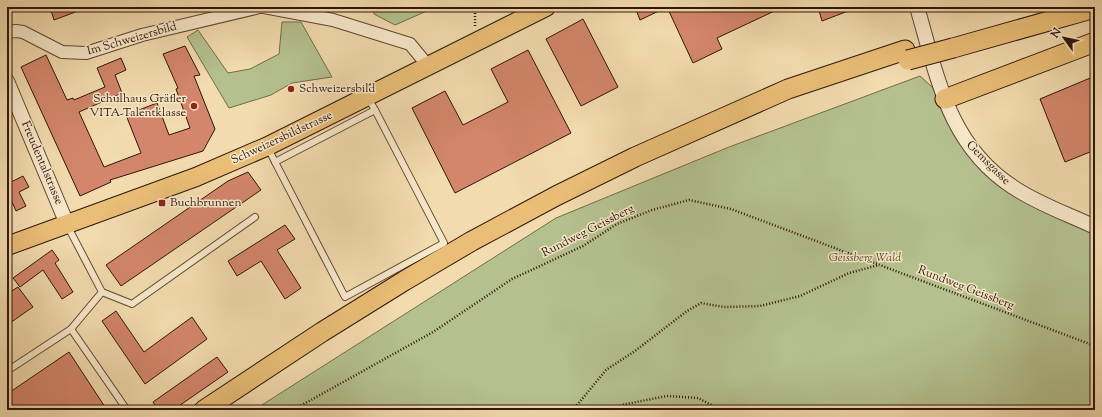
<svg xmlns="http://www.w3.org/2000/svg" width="1102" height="417" font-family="'Sorts Mill Goudy',serif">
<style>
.green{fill:#b4c18f;stroke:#726c4c}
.building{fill:#d3866b;stroke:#301609}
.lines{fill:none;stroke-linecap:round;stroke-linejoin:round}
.service-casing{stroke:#604732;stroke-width:8}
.minor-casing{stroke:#604732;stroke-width:14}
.tertiary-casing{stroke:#604732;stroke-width:16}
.primary-casing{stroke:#301609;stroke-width:20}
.trunk-casing{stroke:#301609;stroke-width:21}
.path{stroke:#301609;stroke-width:2.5;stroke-dasharray:1 2;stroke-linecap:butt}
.service{stroke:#f7e8ca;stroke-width:6}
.minor{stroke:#f7e8ca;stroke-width:12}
.tertiary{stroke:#f7e8ca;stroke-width:14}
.primary{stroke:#e9be77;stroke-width:18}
.trunk{stroke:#e9be77;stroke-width:19}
.trunk-bridge-casing{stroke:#301609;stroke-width:21;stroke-linecap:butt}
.trunk-bridge{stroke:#e9be77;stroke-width:19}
.poi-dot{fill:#8f2418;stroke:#f7e8ca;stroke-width:1.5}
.labels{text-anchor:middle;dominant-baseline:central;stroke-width:3;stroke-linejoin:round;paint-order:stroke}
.street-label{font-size:12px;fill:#301609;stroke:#f7e8ca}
.poi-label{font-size:12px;fill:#301609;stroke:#f7e8ca;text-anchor:start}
.park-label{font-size:12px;font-style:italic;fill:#584931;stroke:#f7e8ca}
</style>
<rect width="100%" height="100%" fill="#f2dbae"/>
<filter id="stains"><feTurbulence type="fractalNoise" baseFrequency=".005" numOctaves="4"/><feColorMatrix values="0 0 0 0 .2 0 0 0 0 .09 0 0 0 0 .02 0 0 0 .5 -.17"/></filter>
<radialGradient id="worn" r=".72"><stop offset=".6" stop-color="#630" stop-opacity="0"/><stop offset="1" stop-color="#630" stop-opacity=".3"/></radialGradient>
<g class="green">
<polygon points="373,7 436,7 395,25 374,14"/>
<polygon points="282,22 301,22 332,77 292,83 271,95 229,108 187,37 198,30 228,73 250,69 279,54"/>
<polygon points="920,76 945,99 995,173 1095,227 1095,410 254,410 556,218 729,147"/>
</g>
<g class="building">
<polygon points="50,7 86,7 86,8 54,20"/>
<polygon points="635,7 783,7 717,38 722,49 693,63 667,7 640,20"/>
<polygon points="818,7 856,7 856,8 822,21"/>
<polygon points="583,19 618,87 581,106 546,39"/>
<polygon points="185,46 200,75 194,76 215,129 203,151 110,180 111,182 80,196 21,67 46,55 67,100 73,98 74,100 105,87 97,68 121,58 126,70 115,75 122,93 79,112 104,167 141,153 126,115 157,103 169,135 190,128 176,89 178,88 163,54"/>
<polygon points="528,50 571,133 455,193 412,108 445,91 463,125 508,102 491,69"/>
<polygon points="1095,76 1095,150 1065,162 1040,99"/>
<polygon points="248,172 261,190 121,286 106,265 228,181"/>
<polygon points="23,176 29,187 19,192 26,206 16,211 12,202 7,205 7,184"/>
<polygon points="285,225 295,239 277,250 301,288 285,299 261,261 237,276 228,261"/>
<polygon points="52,250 59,260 55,263 73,292 62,299 43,270 20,287 13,278"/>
<polygon points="18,287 33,307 7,325 7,294"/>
<polygon points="116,311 144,352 192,317 207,339 145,384 102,321"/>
<polygon points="69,352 105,407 100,410 14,410 7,399 7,394"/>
<polygon points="217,357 228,372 173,410 158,410 153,402"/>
</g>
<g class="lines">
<g class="service-casing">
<g id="service">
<polyline points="268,148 275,162 375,110 368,98"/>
<polyline points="275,162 345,297 444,243 375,110"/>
<polyline points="67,225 102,292 132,304 255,217"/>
<polyline points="71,329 127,410"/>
<polyline points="7,371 71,329 102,292"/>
</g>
</g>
<g class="minor-casing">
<g id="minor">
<polyline points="264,7 333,20 410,44 429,67"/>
<polyline points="7,32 16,31 23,32 62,52 86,53 142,35 260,7"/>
</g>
</g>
<g class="tertiary-casing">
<g id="tertiary">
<path d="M 917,7 C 937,75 948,145 1013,187 C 1038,204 1068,214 1095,227"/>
<polyline points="7,81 67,224"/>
</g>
</g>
<g class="primary-casing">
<polyline id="primary" points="7,246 196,177 268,146 546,7"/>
</g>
<g class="trunk-casing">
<g id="trunk">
<polyline points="953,48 1095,8"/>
<polyline points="945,99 1095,42"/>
<polyline points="204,410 322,332 404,281 472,241 556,196 635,157 788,89 905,50"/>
</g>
</g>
<g class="path">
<polyline points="475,26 475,7"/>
<polyline points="293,410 433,332 512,279 583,246 617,224 652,210 689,200 731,209 1095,346"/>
<polyline points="573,410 606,370 635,351 687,311 701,303 724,307 760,306 800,296 849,273 879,265"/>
<polyline points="616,410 621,405 667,396 698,398 721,410"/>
</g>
<use href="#service" class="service"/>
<use href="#minor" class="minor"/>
<use href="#tertiary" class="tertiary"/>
<use href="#primary" class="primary"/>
<use href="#trunk" class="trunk"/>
<g class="trunk-bridge-casing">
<polyline id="trunk-bridge" points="908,60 953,48"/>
</g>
<use href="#trunk-bridge" class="trunk-bridge"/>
</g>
<g class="poi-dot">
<circle cx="291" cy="89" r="4"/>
<circle cx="194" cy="106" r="4"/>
<rect x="158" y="199" width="8" height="8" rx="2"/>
</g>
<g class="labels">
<g class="street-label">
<text transform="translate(132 39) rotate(-16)">Im Schweizersbild</text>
<text transform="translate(282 138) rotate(-25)">Schweizersbildstrasse</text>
<text transform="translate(42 163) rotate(67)">Freudentalstrasse</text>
<text transform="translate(988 163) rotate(45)">Gemsgasse</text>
<text transform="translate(588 231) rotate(-27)">Rundweg Geissberg</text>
<text transform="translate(966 288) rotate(21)">Rundweg Geissberg</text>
</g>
<g class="poi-label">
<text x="299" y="89">Schweizersbild</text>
<text x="186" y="99" text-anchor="end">Schulhaus Gräfler<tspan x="186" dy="14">VITA-Talentklasse</tspan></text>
<text x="170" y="203">Buchbrunnen</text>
</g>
<g class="park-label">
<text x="865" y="258">Geissberg Wald</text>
</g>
</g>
<rect width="1102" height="417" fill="none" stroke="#f2dbae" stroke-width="24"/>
<rect x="8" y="8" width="1086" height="401" fill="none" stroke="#301609" stroke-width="2"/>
<rect x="12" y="12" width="1078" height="393" fill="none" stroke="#301609"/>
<g transform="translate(1064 38) rotate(303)" stroke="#f7e8ca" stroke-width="3" paint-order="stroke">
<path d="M0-3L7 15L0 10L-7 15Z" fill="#301609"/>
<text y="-6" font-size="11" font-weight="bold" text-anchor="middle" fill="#301609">N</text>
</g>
<rect width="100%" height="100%" filter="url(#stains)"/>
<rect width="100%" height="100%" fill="url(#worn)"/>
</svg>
